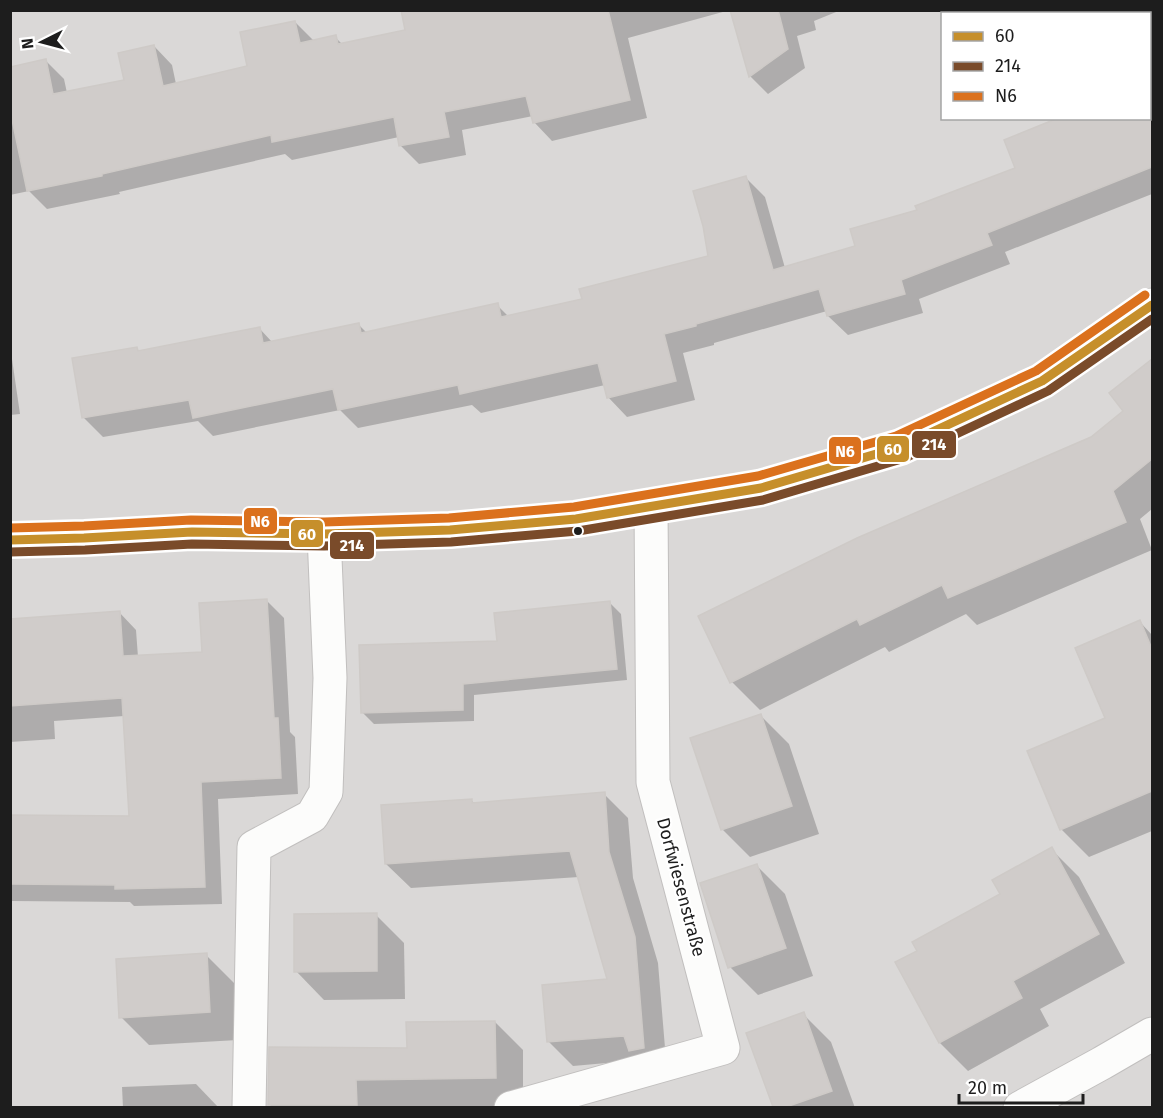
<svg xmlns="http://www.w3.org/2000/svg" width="1163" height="1118" font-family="'Fira Sans',sans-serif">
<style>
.residential{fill:#dad8d7;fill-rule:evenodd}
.shadow{fill:#0003}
.building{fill:#d0ccca;stroke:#cecac7;stroke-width:1.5}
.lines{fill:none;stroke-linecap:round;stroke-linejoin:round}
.minor-casing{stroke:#c1bfbe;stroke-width:35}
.tertiary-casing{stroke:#c1bfbe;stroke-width:35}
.minor{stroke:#fcfcfb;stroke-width:33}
.tertiary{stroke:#fcfcfb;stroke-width:33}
.bus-1-casing{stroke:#fff;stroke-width:14}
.bus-2-casing{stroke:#fff;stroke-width:14}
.bus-3-casing{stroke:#fff;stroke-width:14}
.bus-1{stroke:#c68f2b;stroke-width:9}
.bus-2{stroke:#7a4b2a;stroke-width:9}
.bus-3{stroke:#db711d;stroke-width:9}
.bus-dot{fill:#1d1d1d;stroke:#fff;stroke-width:2}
.labels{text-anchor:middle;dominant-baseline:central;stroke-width:4.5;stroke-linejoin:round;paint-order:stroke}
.street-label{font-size:18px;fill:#1d1d1d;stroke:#fff}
.line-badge{stroke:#fff;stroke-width:2}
.badge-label{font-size:16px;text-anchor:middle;font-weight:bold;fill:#fff}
</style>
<rect width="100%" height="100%" fill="#ebe8e5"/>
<path class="residential" d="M 11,11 L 1152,11 L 1152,1107 L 11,1107 ZM 942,14 L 1150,14 L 1150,118 L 942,118 Z"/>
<g class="shadow">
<polygon points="403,10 730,10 628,38 647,118 552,141 534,122 533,116 462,130 466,155 419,164 401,146 399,137 292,160 285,154 119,192 120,194 47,209 29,191 10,195 10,106 46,61 64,79 67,93 126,81 154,46 172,65 176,84 249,67 295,22 314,41 335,37 343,45 407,32"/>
<polygon points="731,10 841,10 814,21 816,30 797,36 805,68 768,94 750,76"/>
<polygon points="1152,81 1152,195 1152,194 1005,252 1010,264 919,299 923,313 848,335 828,316 827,311 714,343 714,345 683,353 695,400 627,417 608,397 605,385 481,413 472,405 358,428 340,410 213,436 198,421 103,437 83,417 136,349 140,352 259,328 273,343 358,324 368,334 497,305 509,317 584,300 710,257 746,178 765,197 785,268 857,247 919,211 1150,118 1150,83"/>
<polygon points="10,358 12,359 20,414 10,415"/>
<polygon points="1143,369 1152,378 1152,509 1140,519 1152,550 977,625 966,614 889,652 885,647 760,710 732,682 1092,438 1125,411"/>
<polygon points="266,600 284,618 290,732 295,737 298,794 218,799 222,904 134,906 130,902 10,901 10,816 130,817 124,716 54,721 55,739 10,742 10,626 119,612 136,630 138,657 204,653"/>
<polygon points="610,603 621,614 627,680 474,695 474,721 374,724 363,713 499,642"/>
<polygon points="1140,622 1152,635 1152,831 1089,857 1061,829 1107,719"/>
<polygon points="761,716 789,744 819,834 750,857 722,829"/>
<polygon points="604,794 628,818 633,878 658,963 667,1072 640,1060 573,1066 548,1041 609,980 579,877 411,888 386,864 472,801 475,804"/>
<polygon points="1051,849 1079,877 1125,963 1040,1009 1049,1026 968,1071 940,1043 897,963 919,951 1002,895"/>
<polygon points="757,866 785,894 813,976 758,995 730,967"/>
<polygon points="376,915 404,943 405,999 324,1000 296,971"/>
<polygon points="206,955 234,983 238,1040 149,1045 121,1017"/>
<polygon points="803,1014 831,1042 855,1108 775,1108 748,1034"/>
<polygon points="495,1022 523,1050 523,1106 273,1108 269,1104 408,1049"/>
<polygon points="196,1084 219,1108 123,1108 122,1087"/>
</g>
<g class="building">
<polygon points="401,10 608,10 630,100 533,123 526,96 444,112 449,137 399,146 394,117 272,142 271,135 102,174 102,176 27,191 10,110 10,67 46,59 53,94 124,80 118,53 154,45 163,86 247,66 240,32 295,21 300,43 336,35 338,44 405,30"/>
<polygon points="730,10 778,10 788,49 749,77"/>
<polygon points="1058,118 1152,118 1152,167 987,233 992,245 901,280 905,294 827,316 819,289 696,324 696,326 664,334 676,381 607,398 598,363 460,394 458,385 338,410 333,389 193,418 189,400 82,418 72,358 137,347 138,351 260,327 263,343 359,323 361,333 498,303 501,317 582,299 579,289 708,256 703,226 693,191 746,176 773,270 855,246 850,229 917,210 915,206 1015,168 1004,140"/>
<polygon points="1152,359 1152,459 1113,491 1126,522 948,598 942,585 860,625 857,619 730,683 698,616 857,538 1091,437 1123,411 1109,393"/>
<polygon points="267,599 274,718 278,718 281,778 201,782 205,887 115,889 115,885 10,884 10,815 129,816 122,698 10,706 10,619 120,611 123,656 202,652 199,603"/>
<polygon points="610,601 617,669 463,684 463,710 361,713 359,645 497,641 494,613"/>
<polygon points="1140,620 1152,649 1152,791 1060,830 1027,751 1105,718 1075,648"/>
<polygon points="761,714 792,806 721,830 690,738"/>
<polygon points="605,792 609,852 635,937 644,1048 629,1051 624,1036 547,1042 542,985 607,979 570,851 385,864 381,805 472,799 472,803"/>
<polygon points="1052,847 1099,934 1013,981 1022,998 939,1043 895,962 917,951 912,942 1000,894 992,880"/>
<polygon points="757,864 786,948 728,968 700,883"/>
<polygon points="377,913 377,971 294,972 294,914"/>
<polygon points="207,953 210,1012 119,1018 116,959"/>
<polygon points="804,1012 832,1091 786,1107 773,1107 746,1033"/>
<polygon points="495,1021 496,1078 356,1080 357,1105 268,1105 269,1047 407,1048 406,1022"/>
</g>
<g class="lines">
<g class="minor-casing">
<g id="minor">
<polyline points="249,1108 254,847 312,816 326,792 330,678 324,534"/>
<polyline points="511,1108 723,1048 653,782 651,505"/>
<polyline points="1020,1108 1102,1063 1152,1034"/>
</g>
</g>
<g class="tertiary-casing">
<polyline id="tertiary" points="10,540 84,538 192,532 324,534 450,530 576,519 761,488 900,447 1042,381 1152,305"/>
</g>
<use href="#minor" class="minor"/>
<use href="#tertiary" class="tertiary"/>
<g class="bus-1-casing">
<polyline id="bus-1" points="10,540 84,538 192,532 324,534 450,530 576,519 761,488 900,447 1042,381 1152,305"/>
</g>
<g class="bus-2-casing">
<polyline id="bus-2" points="10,552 85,550 192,544 324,546 451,542 578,531 763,500 905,458 1048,391 1152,319"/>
</g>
<g class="bus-3-casing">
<polyline id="bus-3" points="10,528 84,526 191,520 324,522 449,518 574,507 758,476 896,436 1036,371 1145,295"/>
</g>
<use href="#bus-1" class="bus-1"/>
<use href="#bus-2" class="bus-2"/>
<use href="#bus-3" class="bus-3"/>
</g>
<circle class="bus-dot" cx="578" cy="531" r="5"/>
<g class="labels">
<g class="street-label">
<text transform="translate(681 887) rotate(75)">Dorfwiesenstraße</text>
</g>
</g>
<g class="line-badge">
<rect x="911" y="430" width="46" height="29" rx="6" fill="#7a4b2a"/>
<rect x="876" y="435" width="34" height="28" rx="6" fill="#c68f2b"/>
<rect x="828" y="436" width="34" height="29" rx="6" fill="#db711d"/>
<rect x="243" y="507" width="35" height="28" rx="6" fill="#db711d"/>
<rect x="290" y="519" width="34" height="29" rx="6" fill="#c68f2b"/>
<rect x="329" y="531" width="46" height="29" rx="6" fill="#7a4b2a"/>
</g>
<g class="badge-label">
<text x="934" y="450">214</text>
<text x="893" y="455">60</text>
<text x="845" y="457">N6</text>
<text x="260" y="527">N6</text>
<text x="307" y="540">60</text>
<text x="352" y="551">214</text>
</g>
<rect width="1163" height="1118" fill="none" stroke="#1d1d1d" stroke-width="24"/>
<rect x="941" y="12" width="210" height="108" fill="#ffffff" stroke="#a5a5a5" stroke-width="1.5"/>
<rect x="953" y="32" width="30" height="9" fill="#c68f2b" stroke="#a5a5a5" stroke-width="1.5"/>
<text x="995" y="42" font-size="18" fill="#1d1d1d">60</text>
<rect x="953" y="62" width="30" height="9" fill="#7a4b2a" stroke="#a5a5a5" stroke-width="1.5"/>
<text x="995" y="72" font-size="18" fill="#1d1d1d">214</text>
<rect x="953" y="92" width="30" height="9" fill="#db711d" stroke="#a5a5a5" stroke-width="1.5"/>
<text x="995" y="102" font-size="18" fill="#1d1d1d">N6</text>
<g transform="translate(42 42) rotate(264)" stroke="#ffffff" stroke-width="4.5" paint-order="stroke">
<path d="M0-4.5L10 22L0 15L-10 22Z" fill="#1d1d1d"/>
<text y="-9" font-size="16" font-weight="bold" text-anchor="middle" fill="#1d1d1d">N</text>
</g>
<path d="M959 1094v9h124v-9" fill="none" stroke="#1d1d1d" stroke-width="3"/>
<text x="968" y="1094" font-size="18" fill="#1d1d1d" stroke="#ffffff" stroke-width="4.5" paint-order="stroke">20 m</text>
</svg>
